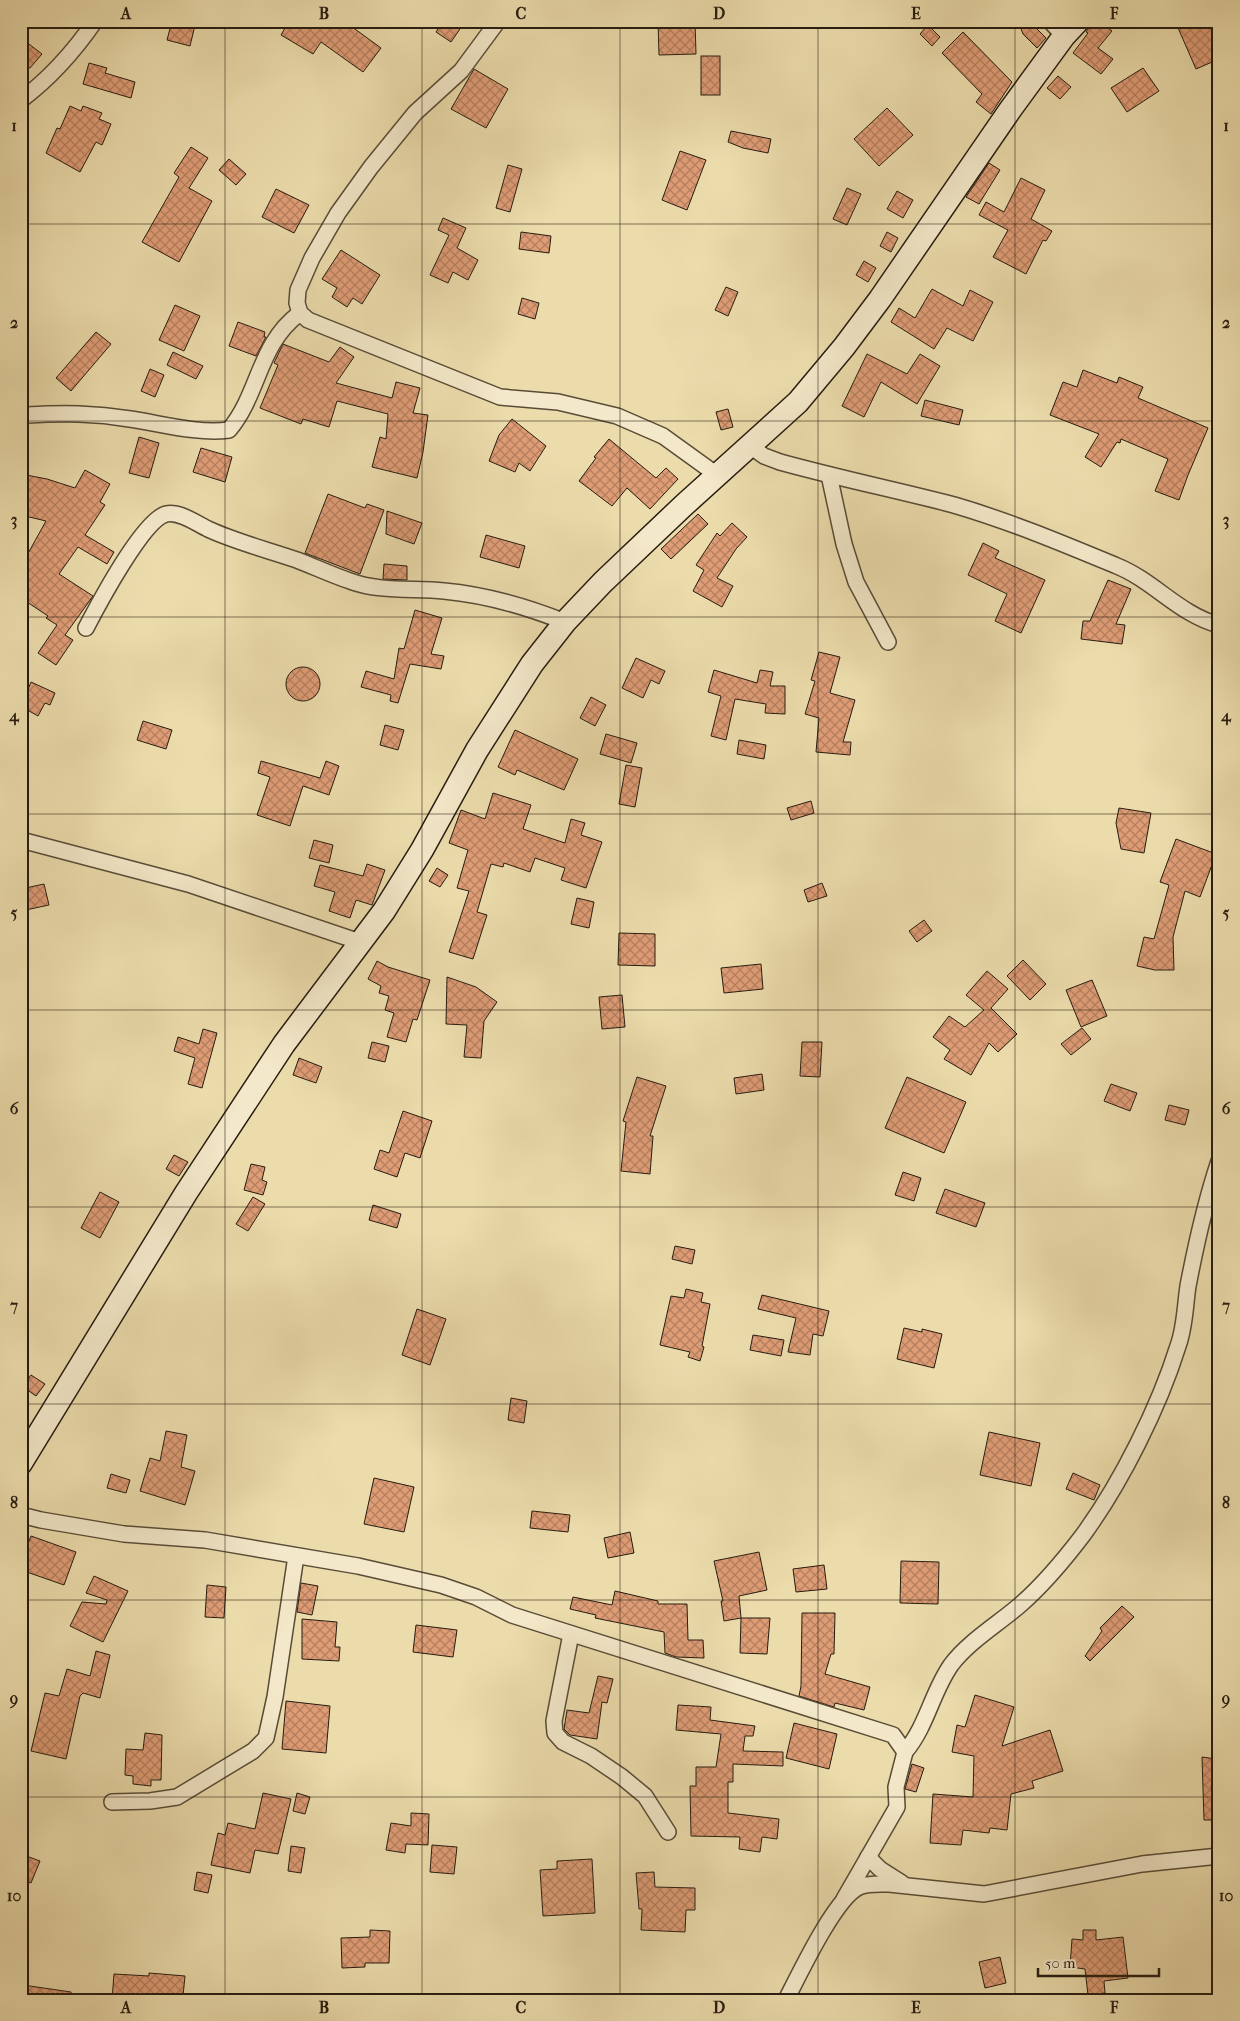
<svg xmlns="http://www.w3.org/2000/svg" width="1240" height="2021" font-family="'IM FELL French Canon',serif">
<style>
.building{fill:url(#building-cross-hatch);stroke:#261c10}
.lines{fill:none;stroke-linecap:round;stroke-linejoin:round}
.street-casing{stroke:#584c37;stroke-width:18}
.secondary-casing{stroke:#261c10;stroke-width:25}
.street{stroke:#f3e8c9;stroke-width:15}
.secondary{stroke:#f3e8c9;stroke-width:22}
.grid{fill:none;stroke:#261c10;stroke-width:1;stroke-opacity:0.55}
.neatline{fill:none;stroke:#261c10;stroke-width:2}
.grid-label{font-size:16px;text-anchor:middle;font-weight:bold;fill:#261c10}
</style>
<defs>
<pattern id="building-cross-hatch" width="8" height="8" patternUnits="userSpaceOnUse" patternTransform="scale(1.25)"><rect width="8" height="8" fill="#df9d76"/><path d="M0 0l8 8M0 8l8-8" fill="none" stroke="#b57f5f"/></pattern>
</defs>
<rect width="100%" height="100%" fill="#ecdcac"/>
<filter id="stains"><feTurbulence type="fractalNoise" baseFrequency=".004" numOctaves="4"/><feColorMatrix values="0 0 0 0 .2 0 0 0 0 .09 0 0 0 0 .02 0 0 0 .5 -.17"/></filter>
<radialGradient id="worn" r=".72"><stop offset=".6" stop-color="#630" stop-opacity="0"/><stop offset="1" stop-color="#630" stop-opacity=".3"/></radialGradient>
<g class="building">
<polygon points="172,21 196,21 190,46 167,40"/>
<polygon points="289,21 344,21 381,48 363,72 321,42 313,54 281,35"/>
<polygon points="443,21 454,21 462,26 451,42 436,32"/>
<polygon points="658,21 695,21 696,54 659,55"/>
<polygon points="1018,21 1029,21 1046,38 1037,48 1023,34"/>
<polygon points="1094,21 1099,21 1112,31 1098,48 1113,59 1101,74 1073,53 1088,33 1086,32"/>
<polygon points="1175,21 1219,21 1219,59 1196,69"/>
<polygon points="928,25 940,37 932,46 920,34"/>
<polygon points="963,32 1012,82 991,114 976,102 982,94 942,53"/>
<polygon points="21,38 42,54 30,68 21,66"/>
<rect x="701" y="56" width="19" height="39"/>
<polygon points="89,63 107,68 105,73 135,82 131,98 83,84"/>
<polygon points="1143,68 1159,91 1127,112 1111,88"/>
<polygon points="474,69 508,89 486,128 451,109"/>
<polygon points="1058,76 1071,87 1060,99 1047,88"/>
<polygon points="70,106 81,111 83,106 102,113 99,119 111,124 102,145 96,142 80,172 46,153 57,128 60,129"/>
<polygon points="887,108 913,135 879,166 854,139"/>
<polygon points="731,131 771,139 768,153 743,148 728,142"/>
<polygon points="191,147 208,158 189,188 212,201 179,262 142,242 179,177 174,173"/>
<polygon points="680,151 706,160 687,210 662,200"/>
<polygon points="229,159 246,174 236,185 219,170"/>
<polygon points="989,163 1000,170 979,204 966,197"/>
<polygon points="508,165 522,169 510,212 496,208"/>
<polygon points="1021,178 1045,190 1031,219 1052,231 1046,241 1043,240 1026,274 993,257 1008,230 979,215 986,202 1004,212"/>
<polygon points="847,188 861,194 847,225 833,219"/>
<polygon points="276,189 309,205 294,233 262,217"/>
<polygon points="897,191 913,200 903,218 887,209"/>
<polygon points="443,218 466,228 457,248 478,260 468,280 453,272 448,283 430,275 449,235 438,230"/>
<polygon points="521,232 551,236 549,253 519,249"/>
<polygon points="887,232 898,238 891,252 880,246"/>
<polygon points="341,250 380,275 362,304 353,298 347,307 332,297 337,288 322,279"/>
<polygon points="864,261 876,268 868,282 856,275"/>
<polygon points="726,287 738,292 728,316 715,310"/>
<polygon points="932,289 963,306 970,290 993,302 973,341 947,328 934,349 891,322 899,308 915,318"/>
<polygon points="522,298 539,303 535,319 518,314"/>
<polygon points="175,305 200,316 184,351 159,340"/>
<polygon points="238,322 265,332 264,337 266,337 256,356 229,346"/>
<polygon points="96,332 111,344 71,391 56,378"/>
<polygon points="283,344 329,362 340,347 354,357 336,383 392,398 396,382 420,388 413,413 428,415 423,452 417,478 372,467 380,437 386,439 388,414 337,401 329,427 303,419 301,424 260,408 278,365 274,363"/>
<polygon points="173,352 203,366 196,379 167,365"/>
<polygon points="867,354 907,374 920,354 940,366 917,404 881,382 864,417 842,406"/>
<polygon points="150,369 164,375 155,397 141,391"/>
<polygon points="1083,370 1117,383 1119,377 1143,387 1138,398 1208,428 1188,475 1179,500 1155,491 1168,459 1121,439 1120,443 1117,442 1101,467 1085,457 1099,434 1050,415 1063,382 1077,387"/>
<polygon points="925,400 963,410 959,425 921,416"/>
<polygon points="728,409 733,427 721,430 716,412"/>
<polygon points="512,419 546,446 530,471 519,463 515,472 489,461 499,435"/>
<polygon points="139,437 159,443 149,478 129,473"/>
<polygon points="609,439 656,478 666,468 678,479 650,509 627,488 612,506 579,481 596,458 594,457"/>
<polygon points="201,448 232,457 225,482 193,472"/>
<polygon points="85,470 110,484 100,502 105,505 85,535 114,552 107,564 78,547 59,574 93,596 65,635 73,640 56,665 38,653 57,625 46,618 48,616 21,598 21,566 46,521 21,515 21,474 47,479 75,488"/>
<polygon points="328,494 365,508 367,504 384,510 360,574 305,553"/>
<polygon points="387,511 422,523 414,544 386,534"/>
<polygon points="698,514 708,524 671,559 661,549"/>
<polygon points="732,523 747,537 736,549 717,578 733,586 722,607 693,591 704,570 696,565 717,533 720,536"/>
<polygon points="486,535 525,546 519,568 480,557"/>
<polygon points="983,543 999,551 995,558 1045,580 1021,633 995,621 1007,594 968,575"/>
<polygon points="384,564 407,566 407,580 383,579"/>
<polygon points="1108,580 1131,589 1116,624 1125,625 1122,644 1081,639 1083,621 1090,621"/>
<polygon points="415,610 442,618 431,654 444,656 441,669 410,664 398,703 390,701 391,695 361,687 366,671 394,679 399,648 404,649"/>
<polygon points="819,652 840,657 830,693 855,700 843,742 851,742 850,755 816,752 819,718 805,714 815,681 811,680"/>
<polygon points="636,658 665,671 659,684 651,680 643,698 622,688"/>
<circle cx="303" cy="684" r="17"/>
<polygon points="714,670 757,683 760,670 773,672 770,686 785,686 785,714 765,713 766,704 735,699 726,740 711,736 721,696 708,692"/>
<polygon points="31,682 55,693 50,705 45,703 38,716 22,707 29,695 26,694"/>
<polygon points="591,697 606,705 595,726 580,718"/>
<polygon points="143,721 172,730 166,749 137,740"/>
<polygon points="385,725 404,730 398,750 380,745"/>
<polygon points="515,730 578,759 564,790 517,770 515,775 498,767"/>
<polygon points="606,734 637,743 631,763 600,754"/>
<polygon points="739,740 766,745 764,759 737,754"/>
<polygon points="261,761 320,778 326,761 339,766 329,795 303,786 290,826 257,815 270,777 258,773"/>
<polygon points="626,765 642,768 635,807 619,804"/>
<polygon points="493,793 531,805 523,829 565,843 571,819 585,823 581,835 602,842 586,888 561,880 565,868 535,858 530,872 504,863 503,867 491,864 477,912 487,915 473,959 449,952 469,891 457,888 468,850 449,843 461,810 485,819"/>
<polygon points="811,801 814,813 791,820 787,808"/>
<polygon points="1119,808 1151,813 1144,853 1121,849 1116,823"/>
<polygon points="1176,839 1216,854 1200,897 1185,891 1173,937 1174,970 1155,970 1137,966 1144,937 1154,939 1169,885 1160,882"/>
<polygon points="314,840 333,845 329,863 309,858"/>
<polygon points="367,864 385,870 372,905 356,900 350,918 329,911 335,892 314,886 320,865 363,876"/>
<polygon points="437,868 448,875 440,887 429,881"/>
<polygon points="822,883 827,896 808,902 804,890"/>
<polygon points="44,884 49,905 21,911 21,889"/>
<polygon points="577,898 594,902 589,928 571,924"/>
<polygon points="924,920 932,931 917,942 909,931"/>
<polygon points="619,933 655,934 655,966 618,965"/>
<polygon points="1023,960 1046,984 1030,1000 1007,976"/>
<polygon points="377,961 388,967 430,980 417,1020 413,1019 406,1042 387,1037 394,1013 385,1010 389,996 379,993 381,986 368,979"/>
<polygon points="761,964 763,989 724,993 721,968"/>
<polygon points="987,971 1008,989 991,1008 1017,1034 998,1052 989,1043 971,1075 944,1059 950,1050 933,1037 949,1016 965,1027 984,1010 966,995"/>
<polygon points="447,977 476,987 497,1002 484,1021 481,1058 464,1057 467,1025 446,1024"/>
<polygon points="1092,980 1107,1016 1081,1027 1066,990"/>
<polygon points="622,995 625,1027 602,1029 599,997"/>
<polygon points="1082,1028 1091,1039 1071,1055 1061,1044"/>
<polygon points="203,1029 217,1033 202,1088 188,1084 195,1058 174,1051 178,1037 199,1044"/>
<polygon points="372,1042 389,1046 385,1062 368,1058"/>
<polygon points="802,1042 822,1042 820,1077 800,1076"/>
<polygon points="299,1058 322,1067 316,1083 293,1075"/>
<polygon points="762,1074 764,1090 736,1094 734,1078"/>
<polygon points="637,1077 666,1086 650,1136 653,1136 650,1174 621,1171 626,1122 623,1121"/>
<polygon points="907,1077 966,1102 944,1153 885,1128"/>
<polygon points="1111,1084 1137,1093 1130,1111 1104,1101"/>
<polygon points="1169,1105 1189,1110 1185,1125 1165,1120"/>
<polygon points="403,1111 432,1121 420,1158 405,1153 397,1177 374,1169 380,1150 389,1153"/>
<polygon points="174,1155 188,1162 179,1176 166,1169"/>
<polygon points="251,1164 265,1167 262,1180 267,1182 263,1195 244,1190"/>
<polygon points="903,1172 921,1178 914,1201 895,1195"/>
<polygon points="945,1189 985,1203 976,1227 936,1213"/>
<polygon points="100,1192 119,1202 100,1238 81,1228"/>
<polygon points="253,1197 265,1204 248,1231 236,1224"/>
<polygon points="373,1205 401,1214 397,1228 369,1220"/>
<polygon points="675,1246 695,1250 692,1264 672,1259"/>
<polygon points="686,1289 703,1293 701,1302 710,1304 702,1346 704,1347 700,1361 688,1357 690,1352 660,1345 671,1296 684,1298"/>
<polygon points="762,1295 829,1311 823,1336 813,1334 810,1355 788,1352 796,1318 758,1309"/>
<polygon points="417,1309 446,1319 430,1365 402,1355"/>
<polygon points="904,1328 922,1332 922,1329 942,1334 934,1368 897,1359"/>
<polygon points="753,1335 784,1340 781,1356 750,1350"/>
<polygon points="31,1375 45,1384 36,1396 23,1387"/>
<polygon points="511,1398 527,1401 524,1423 508,1420"/>
<polygon points="166,1431 187,1435 181,1467 195,1471 185,1505 140,1491 150,1458 160,1461"/>
<polygon points="989,1432 1040,1443 1031,1486 980,1475"/>
<polygon points="1073,1473 1100,1485 1094,1500 1066,1489"/>
<polygon points="111,1474 130,1480 126,1493 107,1488"/>
<polygon points="374,1478 414,1487 404,1532 364,1524"/>
<polygon points="532,1511 570,1515 568,1532 530,1528"/>
<polygon points="630,1532 634,1553 608,1558 604,1538"/>
<polygon points="31,1536 76,1552 64,1585 21,1570 21,1562"/>
<polygon points="759,1552 767,1590 739,1596 741,1618 770,1618 767,1654 740,1653 741,1618 724,1621 721,1601 723,1601 714,1561"/>
<polygon points="901,1561 939,1562 938,1604 900,1603"/>
<polygon points="824,1565 827,1589 796,1592 793,1569"/>
<polygon points="94,1576 128,1591 103,1642 70,1626 82,1602 106,1604 107,1600 86,1593"/>
<polygon points="301,1583 318,1586 312,1615 297,1612"/>
<polygon points="207,1585 226,1587 224,1618 205,1617"/>
<polygon points="615,1591 658,1601 658,1604 687,1604 688,1640 703,1640 704,1658 676,1657 665,1653 664,1632 595,1618 596,1615 570,1609 573,1597 612,1605"/>
<polygon points="1122,1606 1134,1617 1090,1661 1085,1656 1102,1631 1100,1628"/>
<polygon points="802,1613 835,1613 834,1654 831,1654 825,1674 870,1687 864,1710 835,1703 834,1707 799,1696 801,1686"/>
<polygon points="302,1619 337,1622 335,1647 340,1647 339,1661 302,1659"/>
<polygon points="416,1625 457,1630 453,1657 413,1652"/>
<polygon points="96,1651 110,1655 100,1698 83,1693 80,1696 66,1759 31,1751 45,1693 59,1696 67,1669 90,1676"/>
<polygon points="598,1676 613,1679 607,1703 602,1702 597,1739 570,1735 564,1729 567,1710 589,1713"/>
<polygon points="975,1695 1014,1707 1002,1746 1050,1730 1063,1771 1032,1781 1034,1788 1011,1794 1007,1830 990,1828 989,1833 963,1830 961,1845 930,1843 933,1794 973,1797 974,1756 952,1752 957,1725 965,1727"/>
<polygon points="286,1701 330,1706 326,1753 282,1749"/>
<polygon points="678,1705 711,1707 710,1720 755,1726 753,1736 745,1736 743,1751 783,1752 783,1766 733,1764 733,1782 728,1782 728,1813 779,1819 777,1839 762,1837 760,1852 739,1849 740,1837 691,1836 690,1786 696,1786 696,1767 716,1767 721,1734 676,1730"/>
<polygon points="794,1723 837,1734 829,1769 786,1758"/>
<polygon points="145,1733 162,1735 161,1780 151,1780 151,1786 133,1784 133,1776 125,1775 126,1749 143,1750"/>
<polygon points="1202,1757 1216,1759 1211,1788 1219,1788 1219,1820 1204,1820"/>
<polygon points="912,1764 924,1768 916,1792 905,1789"/>
<polygon points="263,1793 291,1799 278,1854 255,1850 250,1873 211,1865 218,1833 225,1835 228,1823 255,1829"/>
<polygon points="297,1793 310,1797 305,1814 293,1811"/>
<polygon points="411,1813 429,1814 428,1845 406,1844 405,1853 386,1850 391,1823 411,1826"/>
<polygon points="432,1845 457,1847 454,1874 430,1872"/>
<polygon points="291,1846 305,1848 301,1873 288,1871"/>
<polygon points="21,1854 40,1861 31,1883 21,1879"/>
<polygon points="592,1859 595,1913 543,1916 540,1870 557,1869 557,1861"/>
<polygon points="197,1872 212,1875 208,1893 194,1890"/>
<polygon points="654,1872 655,1887 695,1888 695,1910 686,1910 685,1932 641,1930 642,1909 639,1909 636,1873"/>
<polygon points="370,1930 390,1931 389,1963 365,1963 365,1967 342,1968 341,1938 370,1937"/>
<polygon points="1083,1930 1096,1930 1096,1940 1123,1937 1128,1978 1104,1981 1105,1993 1088,1995 1085,1969 1070,1967 1072,1939 1083,1940"/>
<polygon points="1000,1957 1006,1983 985,1988 979,1962"/>
<polygon points="149,1973 185,1976 183,1996 169,1995 169,2000 112,2000 114,1974 149,1976"/>
<polygon points="23,1985 71,1992 71,2000 21,2000"/>
</g>
<g class="lines">
<g class="street-casing">
<g id="street">
<polyline points="498,21 461,71 415,113 371,167 338,213 312,258 298,290 297,303 300,313 308,320 500,397 558,402 617,416 663,436 717,475"/>
<polyline points="1050,21 1064,36"/>
<path d="M 21,100 C 49,79 75,50 95,21"/>
<path d="M 21,418 L 27,415 C 64,413 94,413 130,419 C 163,424 197,434 229,430 C 260,393 258,344 300,313"/>
<path d="M 750,446 L 764,456 L 780,462 C 838,478 896,490 954,505 C 1009,521 1064,544 1117,566 C 1154,581 1180,615 1219,625"/>
<polyline points="829,475 844,544 856,582 888,642"/>
<path d="M 86,628 C 98,605 143,520 166,514 C 179,511 196,523 208,529 C 236,542 268,550 297,560 C 315,567 332,575 350,581 C 379,592 413,588 444,591 C 487,595 525,606 565,622"/>
<polyline points="21,840 188,884 360,942"/>
<polyline points="21,1515 41,1520 124,1534 205,1540 358,1566 441,1585 476,1597 512,1615 893,1735 905,1752 896,1787 897,1807 844,1899"/>
<polyline points="571,1634 554,1721 555,1733 563,1742 591,1756 622,1777 645,1796 668,1832"/>
<path d="M 905,1752 C 927,1726 932,1692 951,1665 C 968,1642 998,1624 1020,1605 C 1043,1585 1064,1560 1083,1535 C 1121,1483 1159,1407 1178,1346 C 1185,1327 1185,1306 1188,1286 C 1196,1244 1205,1203 1219,1161"/>
<polyline points="112,1802 150,1801 177,1797 253,1751 266,1738 275,1697 296,1556"/>
<polyline points="868,1857 880,1869 902,1883"/>
<path d="M 786,2000 C 799,1975 835,1898 859,1887 C 868,1883 879,1884 889,1884 L 984,1894 L 1142,1864 L 1219,1856"/>
</g>
</g>
<g class="secondary-casing">
<polyline id="secondary" points="21,1463 186,1193 284,1044 384,911 422,850 477,750 532,664 565,622 603,582 683,506 798,402 844,347 880,299 1010,110 1064,36 1078,21"/>
</g>
<use href="#street" class="street"/>
<use href="#secondary" class="secondary"/>
</g>
<path class="grid" d="M 225,21 L 225,2000M 422,21 L 422,2000M 620,21 L 620,2000M 818,21 L 818,2000M 1015,21 L 1015,2000M 21,224 L 1219,224M 21,421 L 1219,421M 21,617 L 1219,617M 21,814 L 1219,814M 21,1010 L 1219,1010M 21,1207 L 1219,1207M 21,1404 L 1219,1404M 21,1600 L 1219,1600M 21,1797 L 1219,1797"/>
<rect width="1240" height="2021" fill="none" stroke="#ecdcac" stroke-width="55"/>
<path d="M1038 1968v8h121v-8" fill="none" stroke="#261c10" stroke-width="2.5"/>
<text x="1045" y="1968" font-size="15" fill="#261c10" stroke="#f3e8c9" stroke-width="4" paint-order="stroke">50 m</text>
<rect x="28" y="28" width="1184" height="1966" class="neatline"/>
<g class="grid-label">
<text x="126" y="19">A</text>
<text x="324" y="19">B</text>
<text x="521" y="19">C</text>
<text x="719" y="19">D</text>
<text x="916" y="19">E</text>
<text x="1114" y="19">F</text>
<text x="14" y="131">1</text>
<text x="1226" y="131">1</text>
<text x="14" y="328">2</text>
<text x="1226" y="328">2</text>
<text x="14" y="525">3</text>
<text x="1226" y="525">3</text>
<text x="14" y="721">4</text>
<text x="1226" y="721">4</text>
<text x="14" y="918">5</text>
<text x="1226" y="918">5</text>
<text x="14" y="1114">6</text>
<text x="1226" y="1114">6</text>
<text x="14" y="1311">7</text>
<text x="1226" y="1311">7</text>
<text x="14" y="1508">8</text>
<text x="1226" y="1508">8</text>
<text x="14" y="1704">9</text>
<text x="1226" y="1704">9</text>
<text x="14" y="1901">10</text>
<text x="1226" y="1901">10</text>
<text x="126" y="2013">A</text>
<text x="324" y="2013">B</text>
<text x="521" y="2013">C</text>
<text x="719" y="2013">D</text>
<text x="916" y="2013">E</text>
<text x="1114" y="2013">F</text>
</g>
<rect width="100%" height="100%" filter="url(#stains)"/>
<rect width="100%" height="100%" fill="url(#worn)"/>
</svg>
